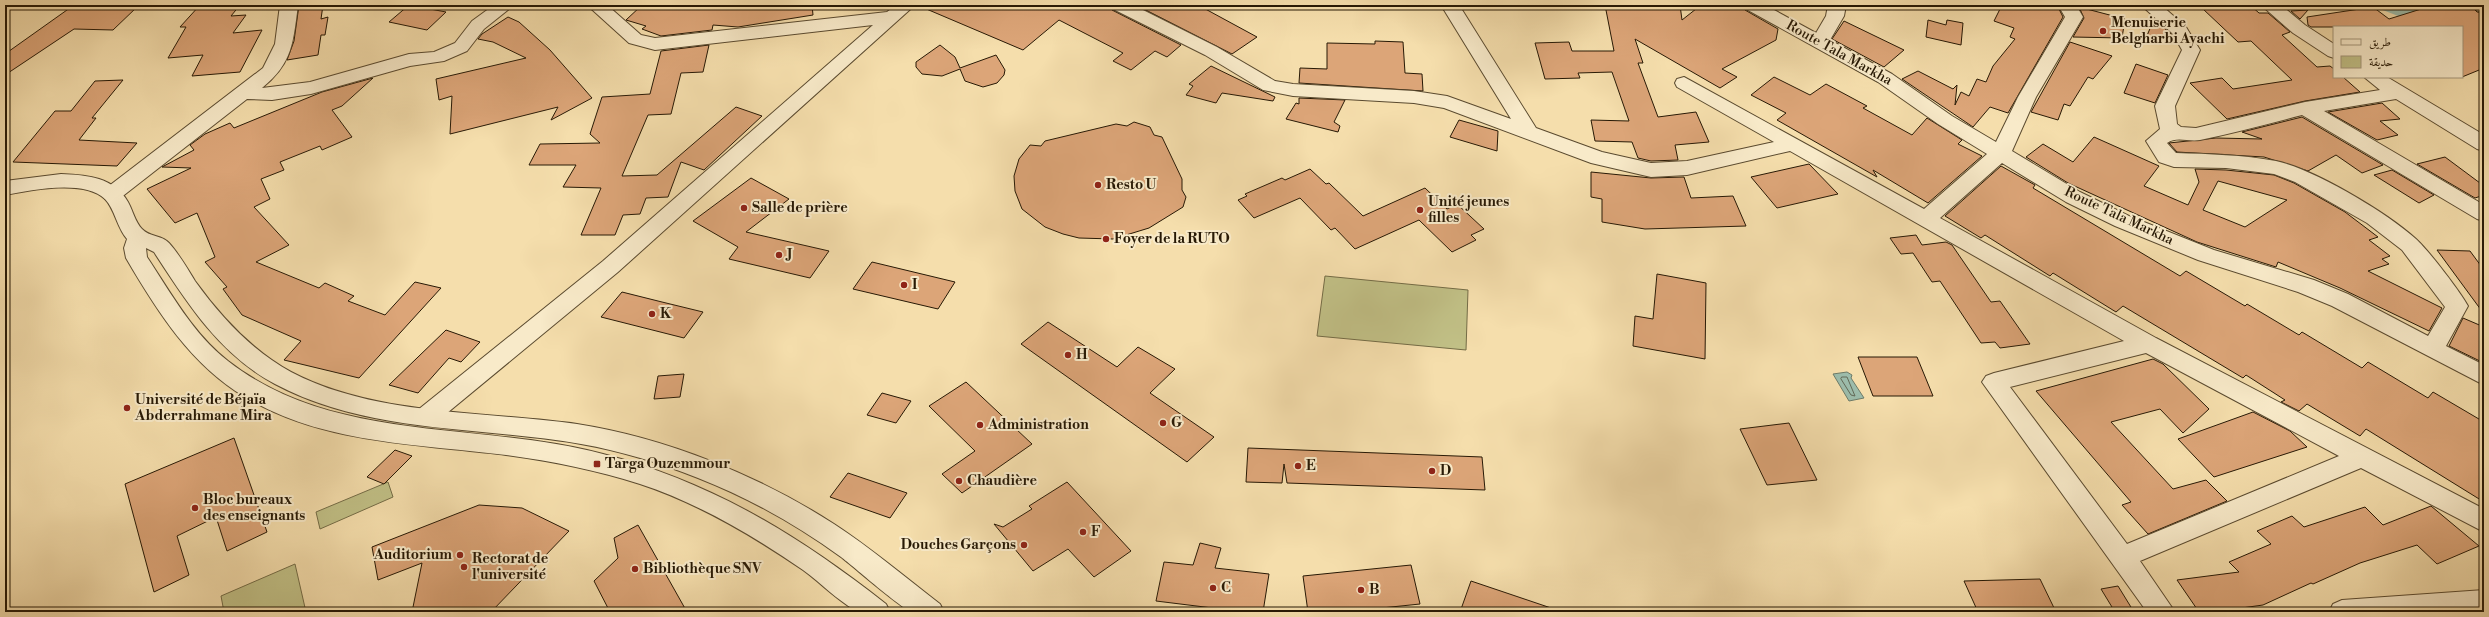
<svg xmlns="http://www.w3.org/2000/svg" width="2489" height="617" font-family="'Libre Bodoni',Amiri,serif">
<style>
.green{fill:#c1c086;stroke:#746c46}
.water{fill:#9cbcab;stroke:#6d7b69}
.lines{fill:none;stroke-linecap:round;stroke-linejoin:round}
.shore{stroke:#626a58;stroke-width:1}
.canal{fill:#9cbcab;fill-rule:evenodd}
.building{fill:#dca578;stroke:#271905;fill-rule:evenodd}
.minor-casing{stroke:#5a4a2f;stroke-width:2}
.tertiary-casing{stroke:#5a4a2f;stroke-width:2}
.minor{fill:#f8eac9;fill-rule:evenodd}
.tertiary{fill:#f8eac9;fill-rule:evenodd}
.poi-dot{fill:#8f2418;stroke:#f8eac9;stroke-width:1.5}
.labels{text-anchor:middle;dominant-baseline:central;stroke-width:4;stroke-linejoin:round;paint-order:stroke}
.poi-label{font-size:14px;font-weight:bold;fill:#271905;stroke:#f8eac9;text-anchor:start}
.street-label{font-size:14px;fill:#271905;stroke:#f8eac9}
</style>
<rect width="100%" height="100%" fill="#f5deac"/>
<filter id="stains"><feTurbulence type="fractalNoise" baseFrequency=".005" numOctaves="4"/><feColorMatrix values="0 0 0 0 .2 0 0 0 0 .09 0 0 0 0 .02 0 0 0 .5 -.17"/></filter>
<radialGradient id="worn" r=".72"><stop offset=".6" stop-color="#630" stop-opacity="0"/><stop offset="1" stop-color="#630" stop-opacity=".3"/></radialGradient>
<g class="green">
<polygon points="1325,276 1468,290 1466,350 1317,336"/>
<polygon points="388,482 393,497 320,529 316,512"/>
<polygon points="295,564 306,612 224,612 221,596"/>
</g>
<polygon class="water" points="1847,372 1852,375 1851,378 1864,398 1849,401 1833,374"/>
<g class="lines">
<polygon class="shore" points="1842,377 1847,377 1855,396 1851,395 1841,379"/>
<polygon class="canal" points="2378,5 2404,5 2451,23 2453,27 2427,27 2380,9"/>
</g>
<g class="building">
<polygon points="74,5 137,7 113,30 74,29 5,75 5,54"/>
<polygon points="200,5 240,5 231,16 246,15 233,33 262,30 240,72 192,76 203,55 168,58 186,27 180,27"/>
<polygon points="299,5 323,5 321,19 328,17 325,35 321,35 318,55 287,60 294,41"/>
<polygon points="409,5 446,12 427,30 389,22"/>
<polygon points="642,5 812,5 813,15 738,27 713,25 712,30 661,36 642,29 646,26 626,20"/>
<polygon points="917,5 1109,5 1112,10 1181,45 1167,57 1155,51 1131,70 1113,61 1123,53 1059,20 1023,50"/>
<polygon points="1136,5 1198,5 1257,37 1232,54"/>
<polygon points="1605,5 1680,5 1682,20 1701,5 1742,5 1745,10 1778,29 1776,40 1722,69 1737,77 1720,88 1635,39 1643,63 1638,63 1658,117 1696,112 1709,142 1675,145 1678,160 1651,161 1638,158 1632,142 1595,141 1591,120 1629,121 1612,72 1578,73 1580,78 1545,79 1535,43 1569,42 1572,51 1614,51"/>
<polygon points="2002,5 2014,8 2019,5 2057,5 2063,17 2008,113 1990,107 1973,127 1902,79 1918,71 1953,89 1957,85 1955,105 1961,92 1969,96 1977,79 1986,82 1993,66 2015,39 2010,37 2014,28 1994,21"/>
<polygon points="2212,5 2250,5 2259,13 2268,13 2290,32 2282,35 2317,67 2330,66 2334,69 2334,77 2343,77 2360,92 2305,101 2227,119 2190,83 2222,78 2233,89 2292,80 2251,41 2238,42 2203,9 2215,8"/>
<polygon points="2434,5 2470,5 2477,12 2484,13 2484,68 2462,77 2462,27 2311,27 2308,25 2307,17 2373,7 2389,19"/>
<polygon points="2079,7 2125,19 2122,38 2073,37 2084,18"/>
<polygon points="2308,10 2300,19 2291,11"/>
<polygon points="508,17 519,22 550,50 592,98 551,120 558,107 450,134 452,96 439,100 436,79 526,58 493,42 478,39 482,34"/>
<polygon points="2154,19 2172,35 2174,39 2146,38"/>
<polygon points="1928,20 1946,25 1947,20 1963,23 1961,45 1926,37"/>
<polygon points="1844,21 1904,50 1884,67 1832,39"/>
<polygon points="1375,41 1403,42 1405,73 1422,74 1423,91 1299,83 1300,68 1327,69 1327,43 1375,44"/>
<polygon points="2070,42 2112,56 2093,79 2088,77 2070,106 2064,104 2058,120 2031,112"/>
<polygon points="709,45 703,72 681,73 671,114 648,115 622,176 657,175 736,107 762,116 704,170 681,162 668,197 646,198 640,214 623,215 615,235 581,235 601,188 563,187 576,165 529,165 540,144 600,143 590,134 602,97 650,94 661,51"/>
<polygon points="940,45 955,57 960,68 996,55 1005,70 1004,75 997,83 983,87 965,81 960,69 942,76 922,74 916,67 916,62"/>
<polygon points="2136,64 2168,75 2155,103 2124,93"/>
<polygon points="1211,66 1275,97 1273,101 1222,93 1216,103 1186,95 1193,86 1189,84"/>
<polygon points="1774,77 1810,95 1826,84 1867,106 1863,108 1912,135 1927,118 1962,140 1958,144 1982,156 1928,203 1873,170 1877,177 1777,120 1786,113 1751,95"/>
<polygon points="373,78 342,106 332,110 352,137 322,150 320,146 280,162 284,170 261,179 270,199 254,207 289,245 256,262 319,288 325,283 354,296 348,301 385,315 415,282 441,288 359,378 284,360 301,341 242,315 223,289 227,287 205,262 215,257 197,213 175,223 147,189 191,168 162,167 194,150 190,145 205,134 230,123 234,128 322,92"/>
<polygon points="123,80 92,118 96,118 79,140 137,143 117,166 13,162 55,111 71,111 95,81"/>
<polygon points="1299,98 1345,100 1334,122 1340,126 1338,132 1286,119 1296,103 1299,104"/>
<polygon points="2382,103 2400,119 2380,121 2398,135 2377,140 2328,112"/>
<polygon points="2302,117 2383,165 2362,173 2336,155 2308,171 2264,157 2177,152 2169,143 2216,138 2262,139 2242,132"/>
<polygon points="1459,120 1498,131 1497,151 1450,137"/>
<polygon points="1134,122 1150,127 1154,135 1162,137 1182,179 1182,190 1186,197 1183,207 1149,228 1113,239 1079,238 1063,234 1045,227 1022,209 1015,191 1014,176 1019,159 1030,145 1041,146 1045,141 1116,124 1127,126"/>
<path d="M 2094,137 L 2159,166 L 2144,186 L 2188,205 L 2199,182 L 2195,169 L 2226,170 L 2274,175 L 2294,183 L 2345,212 L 2378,237 L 2369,240 L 2390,256 L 2382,259 L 2389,264 L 2368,271 L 2442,308 L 2429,331 L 2340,288 L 2278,262 L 2276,267 L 2197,242 L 2068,183 L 2026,157 L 2043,144 L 2073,162 ZM 2218,181 L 2287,200 L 2245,227 L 2203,210 Z"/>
<polygon points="2445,157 2484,186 2484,195 2475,198 2417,164"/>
<polygon points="1809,164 1838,194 1777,208 1751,177"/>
<polygon points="2001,166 2035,185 2033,188 2180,276 2186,271 2245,306 2247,304 2299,335 2302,332 2362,368 2368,362 2428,398 2433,392 2484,422 2484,502 2366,429 2360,436 2307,404 2299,411 2281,402 2285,400 2246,375 2243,378 2123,306 2116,312 2053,273 2050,276 1985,235 1981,238 1945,216"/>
<polygon points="1310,169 1326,184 1329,183 1363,216 1425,188 1447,209 1457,204 1484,229 1471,235 1476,240 1452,252 1419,220 1355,249 1335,228 1331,230 1300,198 1254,218 1238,200 1247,196 1245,194 1282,178 1285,180"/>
<polygon points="2392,170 2434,195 2419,203 2374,175"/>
<polygon points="1591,172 1651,178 1684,177 1691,198 1733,196 1746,226 1645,229 1602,222 1602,199 1591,197"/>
<polygon points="751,178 789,199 746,232 829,251 810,278 729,259 738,247 693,221"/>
<polygon points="1916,235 1922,245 1946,242 1952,245 1991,302 2000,301 2030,344 2000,348 1995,342 1981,343 1940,281 1932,282 1913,253 1901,254 1890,238"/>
<polygon points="2437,250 2470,251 2484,270 2484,314"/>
<polygon points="872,262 955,282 938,309 853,289"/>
<polygon points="1657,274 1706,283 1705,359 1633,346 1635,316 1653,319"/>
<polygon points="622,292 662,302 703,312 684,338 601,317"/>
<polygon points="2463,318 2484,327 2484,363 2449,346"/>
<polygon points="1048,322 1117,367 1138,347 1175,369 1150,393 1214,437 1187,462 1021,344"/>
<polygon points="446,330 480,342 461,362 449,358 418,393 389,385"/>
<polygon points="1858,357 1917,357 1933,396 1873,396"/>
<polygon points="2153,359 2163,364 2209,409 2183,433 2160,409 2111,422 2173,489 2206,480 2227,501 2148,534 2122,505 2131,502 2036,391"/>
<polygon points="684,374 680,397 654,399 658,376"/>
<polygon points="966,382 1032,444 962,493 942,474 975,451 929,406"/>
<polygon points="882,393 911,401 896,423 867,415"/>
<polygon points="2253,412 2290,431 2307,447 2214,477 2178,439"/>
<polygon points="1789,423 1817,480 1767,485 1740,429"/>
<polygon points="234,438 267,532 227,551 216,517 177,536 189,575 154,592 125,484"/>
<polygon points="1248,448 1482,457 1485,490 1287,483 1284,464 1282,483 1246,482"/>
<polygon points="395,450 412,456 384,484 367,477"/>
<polygon points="848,473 907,493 890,518 830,497"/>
<polygon points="1067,482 1131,551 1094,577 1068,549 1033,571 994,524 1003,527 1032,509 1029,506"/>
<polygon points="479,505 522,508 569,531 491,612 412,612 422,563 378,580 372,547"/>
<polygon points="2431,506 2479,546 2437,564 2417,545 2360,563 2313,584 2311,583 2263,605 2213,612 2199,612 2177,580 2239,572 2229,562 2271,544 2257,531 2292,516 2304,527 2365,507 2383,525"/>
<polygon points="638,525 687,612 610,612 594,581 618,558 614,538"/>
<polygon points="1200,543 1221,548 1215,568 1269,574 1263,612 1245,612 1156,601 1164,562 1193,565"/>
<polygon points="1411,565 1420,604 1343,612 1308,612 1303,576"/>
<polygon points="2040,579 2056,612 1978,612 1964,581"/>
<polygon points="1471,581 1554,609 1554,612 1460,612"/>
<polygon points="2118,586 2134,612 2115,612 2101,589"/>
</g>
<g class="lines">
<g class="minor-casing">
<g id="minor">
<path d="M 280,5 L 298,5 C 293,42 293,63 262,88 L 310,82 L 409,54 L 434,52 L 455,43 L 472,21 L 494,5 L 514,5 L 484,29 L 467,51 L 444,61 L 410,66 L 311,94 L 272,100 L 247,99 L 119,199 L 112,201 L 105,199 L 102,194 L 105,189 L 263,68 L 275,44 Z"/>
<polygon points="587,5 607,5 641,35 655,38 887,12 896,5 915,5 618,272 435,423 427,425 419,423 415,416 419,409 603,261 873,25 655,50 629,43"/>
<path d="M 1110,5 L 1133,5 L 1217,47 L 1275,81 L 1293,84 L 1414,91 L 1447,96 L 1511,119 L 1441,5 L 1459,5 L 1536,128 L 1602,152 L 1651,163 L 1687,161 L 1774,142 L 1677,87 L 1675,83 L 1677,79 L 1684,77 L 1924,209 L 1987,154 L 1938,124 L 1878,82 L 1746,9 L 1743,5 L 1765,5 L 1816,33 L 1826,16 L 1828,5 L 1846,5 L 1844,16 L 1830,40 L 1892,74 L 1952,116 L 1996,142 L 2018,97 L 2065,17 L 2058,5 L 2076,5 L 2083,17 L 2036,97 L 2012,151 L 2080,192 L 2129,216 L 2214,250 L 2314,280 L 2348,294 L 2428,336 L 2445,307 L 2402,250 L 2367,223 L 2295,182 L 2274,174 L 2226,168 L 2174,167 L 2159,162 L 2146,141 L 2160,129 L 2155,106 L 2182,50 L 2173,34 L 2141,5 L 2161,5 L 2186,27 L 2200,50 L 2175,106 L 2177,124 L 2181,127 L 2196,128 L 2305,102 L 2380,90 L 2364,77 L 2387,77 L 2484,135 L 2484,151 L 2477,149 L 2396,99 L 2324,111 L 2484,205 L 2484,221 L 2477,219 L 2302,115 C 2268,124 2234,133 2200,140 C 2188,142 2177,136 2167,143 L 2176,153 C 2209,154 2243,155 2276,161 C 2314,169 2386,212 2416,239 C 2429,251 2459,290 2468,306 L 2446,346 L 2484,365 L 2484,385 L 2332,306 L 2298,292 L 2198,260 L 2115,226 L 2066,202 L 2002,163 L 1940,218 L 2156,338 L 2484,509 L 2484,532 L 2361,468 L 2140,561 L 2175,612 L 2147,612 L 1982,382 L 1986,376 L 1994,373 L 2124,341 L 1790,151 L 1687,175 L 1651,177 L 1591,163 L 1444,108 L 1414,103 L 1293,96 L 1263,90 L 1205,55 L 1113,9 ZM 2146,353 L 2339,456 L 2127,544 L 2010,387 Z"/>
<polygon points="2261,5 2281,5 2305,25 2334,44 2334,58 2328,56 2293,33"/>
<polygon points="2472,5 2484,5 2484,12 2478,11"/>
<polygon points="2484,590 2484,612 2329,612 2333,604 2342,600"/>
</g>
</g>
<g class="tertiary-casing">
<path id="tertiary" d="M 61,174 C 87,175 114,177 128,202 C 133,211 135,222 142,229 C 149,237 162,235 169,243 C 179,254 187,268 195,281 C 221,317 251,350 291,372 C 374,416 485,411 577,424 C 666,438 758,475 834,524 C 871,548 905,577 940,604 L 944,612 C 935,612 922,614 912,612 C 903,610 853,566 841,557 C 797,525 749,498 698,478 C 660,463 621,451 581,444 C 479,426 369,434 275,384 C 220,355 187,303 154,252 L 146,248 L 147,257 C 171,293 193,334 228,361 C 334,444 479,421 603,454 C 712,482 798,535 886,604 L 890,612 C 881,612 863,615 855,610 C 837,600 821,583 803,570 C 752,535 698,503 640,484 C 596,470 551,461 506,455 C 419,444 322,444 245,397 C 191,365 157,311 126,258 L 124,248 L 127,239 C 117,228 115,209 105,199 C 84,179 31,190 5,195 L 5,181 Z"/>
</g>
<use href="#minor" class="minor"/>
<use href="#tertiary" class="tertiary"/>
</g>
<g class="poi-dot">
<circle cx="2103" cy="31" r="4"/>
<circle cx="1098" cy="185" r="4"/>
<circle cx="744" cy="208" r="4"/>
<circle cx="1420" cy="210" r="4"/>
<circle cx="1106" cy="239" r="4"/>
<circle cx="779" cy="255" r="4"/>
<circle cx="904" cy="285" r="4"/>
<circle cx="652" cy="314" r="4"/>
<circle cx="1068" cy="355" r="4"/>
<circle cx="127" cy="408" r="4"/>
<circle cx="1163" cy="423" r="4"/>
<circle cx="980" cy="425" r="4"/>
<rect x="593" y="460" width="8" height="8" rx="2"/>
<circle cx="1298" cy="466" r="4"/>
<circle cx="1432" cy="471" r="4"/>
<circle cx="959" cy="481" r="4"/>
<circle cx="195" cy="508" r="4"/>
<circle cx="1083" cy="532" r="4"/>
<circle cx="1024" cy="545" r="4"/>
<circle cx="460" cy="555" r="4"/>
<circle cx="464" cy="567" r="4"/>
<circle cx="635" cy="569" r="4"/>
<circle cx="1213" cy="588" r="4"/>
<circle cx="1361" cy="590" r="4"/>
</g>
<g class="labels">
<g class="poi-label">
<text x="2111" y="23">Menuiserie<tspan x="2111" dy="16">Belgharbi Ayachi</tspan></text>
<text x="1106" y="185">Resto U</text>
<text x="1428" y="202">Unité jeunes<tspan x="1428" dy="16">filles</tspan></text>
<text x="752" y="208">Salle de prière</text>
<text x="1114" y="239">Foyer de la RUTO</text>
<text x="787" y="255">J</text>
<text x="912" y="285">I</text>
<text x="660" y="314">K</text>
<text x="1076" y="355">H</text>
<text x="135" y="400">Université de Béjaïa<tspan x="135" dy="16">Abderrahmane Mira</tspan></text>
<text x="1171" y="423">G</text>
<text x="988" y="425">Administration</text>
<text x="605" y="464">Targa Ouzemmour</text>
<text x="1306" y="466">E</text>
<text x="1440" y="471">D</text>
<text x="967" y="481">Chaudière</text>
<text x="203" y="500">Bloc bureaux<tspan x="203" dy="16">des enseignants</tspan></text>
<text x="1091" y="532">F</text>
<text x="1016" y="545" text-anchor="end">Douches Garçons</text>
<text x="452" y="555" text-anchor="end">Auditorium</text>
<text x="472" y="559">Rectorat de<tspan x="472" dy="16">l'université</tspan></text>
<text x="643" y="569">Bibliothèque SNV</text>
<text x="1221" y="588">C</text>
<text x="1369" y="590">B</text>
</g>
<g class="street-label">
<text transform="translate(1839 53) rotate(29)">Route Tala Markha</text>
<text transform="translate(2119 216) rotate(25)">Route Tala Markha</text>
</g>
</g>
<rect width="2489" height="617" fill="none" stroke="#f5deac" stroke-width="20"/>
<rect x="6" y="6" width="2477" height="605" fill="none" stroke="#271905" stroke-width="2"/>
<rect x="10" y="10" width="2469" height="597" fill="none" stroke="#271905"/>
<rect x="2333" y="26" width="130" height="52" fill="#f8eac9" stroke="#a4967b"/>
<rect x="2341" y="39" width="20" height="6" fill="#f8eac9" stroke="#a4967b"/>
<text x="2369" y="46" font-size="12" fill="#271905">طريق</text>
<rect x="2341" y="56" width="20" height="12" fill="#c1c086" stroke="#a4967b"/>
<text x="2369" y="66" font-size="12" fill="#271905">حديقة</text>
<rect width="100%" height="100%" filter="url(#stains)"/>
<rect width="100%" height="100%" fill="url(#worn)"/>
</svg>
